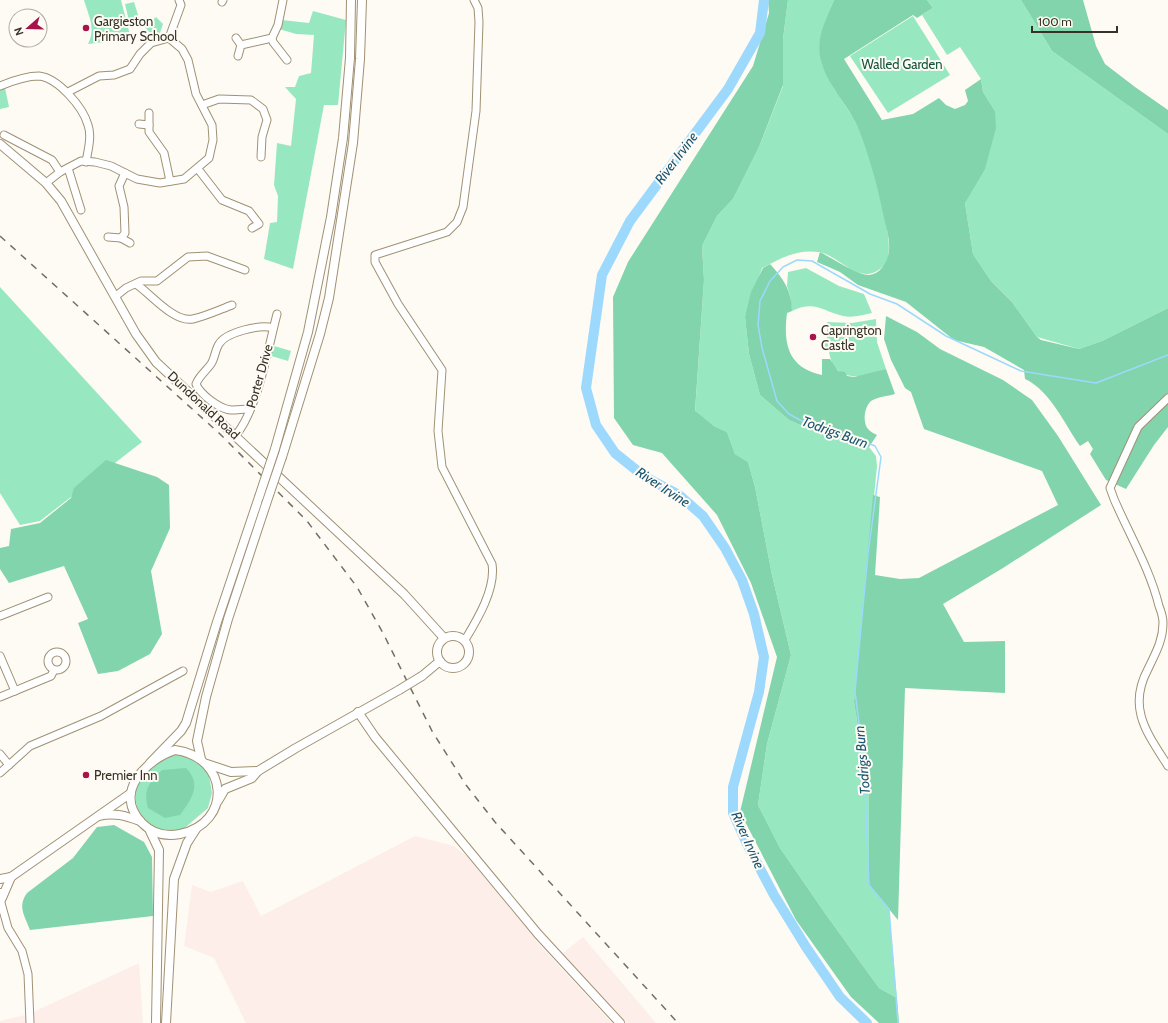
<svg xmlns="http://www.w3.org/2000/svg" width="1168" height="1023" font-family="Cabin,sans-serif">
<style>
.industrial{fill:#fdeeea}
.green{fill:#97e8c0}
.forest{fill:#81d4ac}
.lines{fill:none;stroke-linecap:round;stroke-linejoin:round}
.stream{stroke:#9dd9fd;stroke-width:1.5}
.river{stroke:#9dd9fd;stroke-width:10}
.minor-casing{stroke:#a09173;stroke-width:9}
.major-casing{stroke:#a09173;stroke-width:10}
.minor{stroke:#fff;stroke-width:7}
.major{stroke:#fff;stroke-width:8}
.rail{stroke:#746f65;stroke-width:1.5;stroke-dasharray:7 7;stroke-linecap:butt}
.major-bridge-casing{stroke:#a09173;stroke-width:10;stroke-linecap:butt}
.major-bridge{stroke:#fff;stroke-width:8}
.poi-dot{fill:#a7144c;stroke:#fefbf5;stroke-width:1.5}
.labels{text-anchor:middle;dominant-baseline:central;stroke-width:4;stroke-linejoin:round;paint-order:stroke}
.poi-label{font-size:13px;fill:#383226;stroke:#fefbf5;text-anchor:start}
.park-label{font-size:13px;fill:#105238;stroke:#fefbf5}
.street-label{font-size:13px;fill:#383226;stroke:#fefbf5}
.water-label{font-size:14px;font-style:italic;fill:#1a5573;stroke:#fefbf5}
</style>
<rect width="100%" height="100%" fill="#fefbf5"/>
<g class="industrial">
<polygon points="415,836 454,846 470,859 540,945 612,1023 246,1023 214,958 184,946 192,885 211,892 243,881 261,916"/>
<polygon points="583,937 656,1023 627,1023 607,1006 563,953"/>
<polygon points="139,963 143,1023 0,1023 0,1021 29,1014"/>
</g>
<g class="green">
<path d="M 84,0 L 121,0 L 131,39 L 88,44 C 96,29 89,17 84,0 Z"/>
<path d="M 788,0 L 834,0 C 825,21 815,40 822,63 C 829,87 849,107 859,129 C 870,154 896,237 887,261 C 886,265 880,269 877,271 C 857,283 838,255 819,252 C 796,249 782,258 762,268 L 745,317 L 749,354 L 760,395 L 789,420 L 822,435 L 869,447 L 876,456 L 877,466 L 854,702 L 869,798 L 869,885 L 889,909 L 897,998 L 879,988 L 827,916 L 780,848 L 758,805 L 767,744 L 791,655 L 772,575 L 755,487 L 748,462 L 735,454 L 727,432 L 714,426 L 695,412 L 704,280 L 702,246 L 717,216 L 733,199 L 759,147 L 783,86 L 783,39 Z"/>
<polygon points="927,0 1021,0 1052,51 1168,134 1168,308 1102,341 1079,349 1037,337 1012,302 991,281 973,254 965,203 971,189 995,111 983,92 981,79 960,47 947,55 922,15 933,8"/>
<polygon points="134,2 139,18 129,21 125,4"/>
<polygon points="313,11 346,20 338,105 324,105 293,269 264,259 270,223 277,222 278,196 274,185 277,143 291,146 296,99 285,87 295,87 299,76 311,73 314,35 296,34 279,29 282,20 309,23"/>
<polygon points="913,16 950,75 888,113 850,56"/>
<polygon points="156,17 163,24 160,33 153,37 145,27"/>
<polygon points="5,88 9,107 0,109 0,90"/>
<path d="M 806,268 L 839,286 L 864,294 L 872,313 C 862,315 853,318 843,316 C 822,311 815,300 792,311 L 790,295 L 787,286 L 788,272 Z"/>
<polygon points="0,287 142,442 40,521 20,525 0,493"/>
<path d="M 876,319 L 877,342 L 886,369 C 863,379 833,383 829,351 L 822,350 L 821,341 L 827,341 L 827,322 L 852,323 Z"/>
<polygon points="271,345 291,351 288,361 268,355"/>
<path d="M 167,755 L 187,755 L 201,765 L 209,775 L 212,793 L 208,808 L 180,832 C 173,832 165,832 159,830 C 140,825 132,803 137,785 C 141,773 157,762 167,755 Z"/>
</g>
<g class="forest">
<polygon points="768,0 788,0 783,39 783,85 759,147 733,199 717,216 702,246 704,280 695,411 714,426 727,432 735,454 748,462 755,487 772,575 791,655 767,744 758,805 780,848 827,916 879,988 897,998 899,1023 879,1023 851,997 796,920 740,812 777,657 751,583 717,515 662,453 633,445 614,418 613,297 628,262 753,66 769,13"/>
<path d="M 834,0 L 927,0 L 933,8 L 917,18 L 913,15 L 844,59 L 882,120 L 913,114 L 939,98 L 946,105 L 955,109 L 965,105 L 968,101 L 965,90 L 981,79 L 983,92 L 995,111 L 996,128 L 985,169 L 965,203 L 973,254 L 991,281 L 1012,302 L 1037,337 L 1041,340 L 1079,349 L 1102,341 L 1168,308 L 1168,427 L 1154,445 L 1126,489 L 1106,480 L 1090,454 L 1093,449 L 1088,441 L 1080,446 C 1065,425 1050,390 1025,379 L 1024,370 L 984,347 L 954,340 L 906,302 L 858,285 L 840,272 L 817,262 L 820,252 C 832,258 857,275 869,275 C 881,274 888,261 889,251 C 890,240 887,229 884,218 C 878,188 870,158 859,130 C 850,107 829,88 822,64 C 814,41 825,21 834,0 Z"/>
<polygon points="1021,0 1083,0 1096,46 1105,64 1135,87 1168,110 1168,134 1052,51"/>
<path d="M 770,264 C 783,278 792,291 792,311 L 787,313 C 783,344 788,368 822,375 L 822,359 L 830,359 L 838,371 L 845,372 L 847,376 L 854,377 L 886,369 L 895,394 C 888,396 877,397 871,401 C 864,407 862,424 869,430 C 871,432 875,434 877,435 L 869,447 L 822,435 L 789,420 L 760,395 L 749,354 L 745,317 L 751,292 L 763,268 Z"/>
<polygon points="886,316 917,332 940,349 1003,380 1032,400 1058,436 1101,505 1003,568 943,604 964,642 1005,641 1005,693 905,688 898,920 869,885 869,798 854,702 873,495 880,497 875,575 900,579 919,578 1058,505 1042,471 924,429 911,392 905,388 891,360 884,339"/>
<polygon points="106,460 157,477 169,485 170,528 151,571 162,634 150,654 118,671 98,674 78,623 88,619 64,566 9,583 0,569 0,548 9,546 11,529 40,523 71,498 74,488"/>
<path d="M 186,768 C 202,784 192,799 180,815 L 165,818 L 148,808 C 143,788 149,784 162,770 Z"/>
<path d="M 114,825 L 144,842 L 152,857 L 153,916 L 30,930 C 25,916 17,907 27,893 L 73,858 L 97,827 Z"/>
</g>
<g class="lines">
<polyline class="stream" points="898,1023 889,909 869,885 864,765 855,691 868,554 881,457 875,446 852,437 830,432 811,426 789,414 777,401 762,348 758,325 760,301 770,281 783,267 797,260 812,261 870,294 897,304 946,336 1021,371 1096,383 1168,355"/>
<polyline class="river" points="764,0 760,33 728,89 630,221 602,275 586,388 596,425 615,453 645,477 679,495 703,516 725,548 742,580 754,614 764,657 759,692 733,787 733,813 747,844 774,895 806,947 840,997 867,1023"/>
<g class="minor-casing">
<g id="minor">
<polyline points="283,0 278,25 272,38 273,42 287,60"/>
<polyline points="222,2 223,0"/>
<polyline points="169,38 181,5 179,0"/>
<polyline points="236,38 241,45"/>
<polyline points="238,56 241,45 272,38"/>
<path d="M 0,86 C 12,81 26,76 39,76 C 58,78 83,107 88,125 C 92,136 88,150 86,162"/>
<polyline points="202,105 219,99 251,100 263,109 267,120 262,137 261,157"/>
<polyline points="149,113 149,132 164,153 170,181"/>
<polyline points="139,124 149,125"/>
<polyline points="4,135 52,160 60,172"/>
<polyline points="68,168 81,210"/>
<polyline points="198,169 222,200 249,211 259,224 252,228"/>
<polyline points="46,183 60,172 81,161 95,162 111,166 137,179 160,183 184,179 209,158 213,140 212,125 196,94 188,60 182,49 169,38 151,43 140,54 130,69 114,75 99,76 68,92"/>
<polyline points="108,237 121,238 125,233 124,207 119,186 125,173"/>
<polyline points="121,238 130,243"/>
<path d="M 136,284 C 151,294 174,323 193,319 C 206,316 219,310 232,305"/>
<polyline points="116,296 126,288 141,281 157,281 188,257 207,256 245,270"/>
<path d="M 1168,398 L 1138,427 L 1110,488 L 1114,499 C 1129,534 1150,569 1159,606 C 1161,611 1163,618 1163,623 C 1163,641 1155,654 1148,669 C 1127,708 1147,733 1168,766"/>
<path d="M 250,409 C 244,409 237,410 231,410 C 219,409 200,394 196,384 C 199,376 206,371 211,364 C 215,358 215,350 219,344 C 226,332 261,324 273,328"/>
<path d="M 236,435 C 258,408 268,348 277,314"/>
<polyline points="0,616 48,597"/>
<path d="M 465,640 C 477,620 496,589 492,564 L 442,467 L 438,431 L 442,370 L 398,304 L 375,262 L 375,255 L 447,232 L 457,222 L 463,207 L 476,111 L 479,22 L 478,8 L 474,0"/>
<circle cx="57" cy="661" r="9"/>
<polyline points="0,656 15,691"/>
<polyline points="0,697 51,676 54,670"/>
<polyline points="0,754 9,765"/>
<polyline points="0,773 30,746 101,716 183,671"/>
<polyline points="1,903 8,928 22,951 28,974 30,1023"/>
</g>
</g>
<g class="major-casing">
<g id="major">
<polyline points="0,144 46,183 61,201 136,334 156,362 404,594 444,638"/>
<polyline points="275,449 308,332 331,217 343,138 350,58 351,0"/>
<polyline points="282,457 320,334 329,298 353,143 360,59 362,0"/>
<circle cx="453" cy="652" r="16"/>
<polyline points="422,676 440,661"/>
<polyline points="358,712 375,737 538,934 620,1023"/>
<path d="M 175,750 C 229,757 233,823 180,834 C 165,837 153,834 142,823 C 113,793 145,760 175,750 Z"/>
<polyline points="201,759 197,741 206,697 228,619 266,504"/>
<polyline points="150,763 181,731 186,723 217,622 259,497"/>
<polyline points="207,764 231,772 258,771"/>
<polyline points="218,801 225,789 252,778 258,771 296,748 399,690"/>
<path d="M 99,816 C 114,812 126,816 140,821"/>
<polyline points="150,831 159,850 156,1023"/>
<polyline points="0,879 11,877 131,793"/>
<polyline points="2,898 11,877"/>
<polyline points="0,906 1,893"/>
<polyline points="166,1023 174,879 187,843 196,829"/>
</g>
</g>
<use href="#minor" class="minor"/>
<use href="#major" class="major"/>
<polyline class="rail" points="0,236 220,434 307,521 357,587 383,633 432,731 466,785 495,822 678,1023"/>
<g class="major-bridge-casing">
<g id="major-bridge">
<polyline points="259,497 275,449"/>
<polyline points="266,504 282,457"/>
<polyline points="399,690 422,676"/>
</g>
</g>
<use href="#major-bridge" class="major-bridge"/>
</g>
<g class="poi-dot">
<circle cx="86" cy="28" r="4"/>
<circle cx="813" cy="337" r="4"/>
<circle cx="86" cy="775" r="4"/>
</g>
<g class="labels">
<g class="poi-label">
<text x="94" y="21">Gargieston<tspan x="94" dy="15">Primary School</tspan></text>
<text x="821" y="330">Caprington<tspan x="821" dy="15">Castle</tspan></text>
<text x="94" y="775">Premier Inn</text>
</g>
<g class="park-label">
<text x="902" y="64">Walled Garden</text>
</g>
<g class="street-label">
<text transform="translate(259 376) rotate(-74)">Porter Drive</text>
<text transform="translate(204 405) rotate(43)">Dundonald Road</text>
</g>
<g class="water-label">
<text transform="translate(676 158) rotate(-53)">River Irvine</text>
<text transform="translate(835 432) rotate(20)">Todrigs Burn</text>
<text transform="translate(663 487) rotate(33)">River Irvine</text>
<text transform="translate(862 760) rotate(-95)">Todrigs Burn</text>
<text transform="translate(748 840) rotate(66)">River Irvine</text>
</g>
</g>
<g transform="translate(28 28) rotate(250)"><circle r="19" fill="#fefbf5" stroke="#afaba2"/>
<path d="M0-3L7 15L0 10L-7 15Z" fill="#a7144c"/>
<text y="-6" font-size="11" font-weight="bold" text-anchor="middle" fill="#383226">N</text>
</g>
<path d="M1032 26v6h85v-6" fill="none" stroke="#383226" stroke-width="2"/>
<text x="1038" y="26" font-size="12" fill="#383226" stroke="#fefbf5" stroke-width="3" paint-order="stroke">100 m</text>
</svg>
